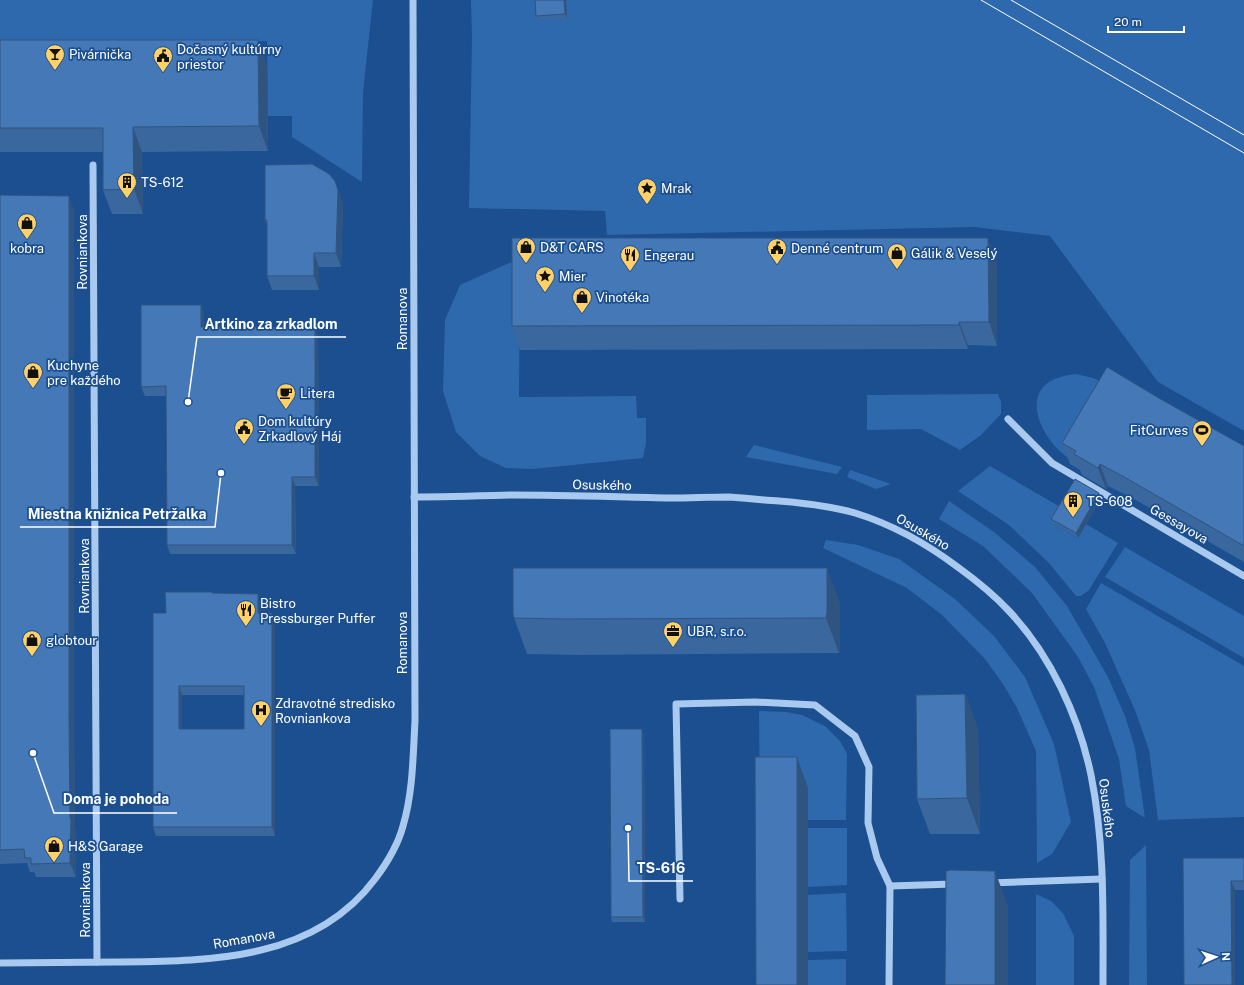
<svg xmlns="http://www.w3.org/2000/svg" width="1244" height="985" font-family="'Public Sans',sans-serif">
<style>
.green{fill:#2e69ad}
.lines{fill:none;stroke-linecap:round;stroke-linejoin:round}
.minor{stroke:#a9c9ee;stroke-width:7}
.tram{stroke:#fff;stroke-width:1}
.wall{fill:#3a679d;fill-rule:evenodd}
.shaded-wall{fill:#305480}
.building{fill:#4478b7;stroke:#305480;fill-rule:evenodd}
.labels{text-anchor:middle;dominant-baseline:central;stroke-width:3.5;stroke-linejoin:round;paint-order:stroke}
.poi-label{font-size:13px;fill:#fff;stroke:#1b4f8f;text-anchor:start}
.street-label{font-size:13px;fill:#fff;stroke:#1b4f8f}
.leader{fill:none;stroke:#fff;stroke-width:1.5}
.callout-dot{fill:#fff;stroke:#1b4f8f;stroke-width:1.5}
.callout-label{font-size:14px;text-anchor:middle;font-weight:bold;fill:#fff;stroke:#1b4f8f;stroke-width:3.5;stroke-linejoin:round;paint-order:stroke}
</style>
<rect width="100%" height="100%" fill="#1b4f8f"/>
<g class="green">
<polygon points="0,0 373,0 363,92 362,182 292,137 292,116 268,116 267,41 0,41"/>
<polygon points="471,0 1244,0 1244,431 1158,382 1050,236 975,227 607,235 605,211 469,208 472,38"/>
<polygon points="520,262 519,397 636,396 637,418 646,418 646,443 643,458 533,469 506,468 480,456 456,432 443,391 445,320 460,285 509,263"/>
<path d="M 1076,374 L 1093,378 L 1115,388 L 1072,461 C 1063,454 1054,447 1048,437 C 1033,415 1029,385 1061,377 C 1065,375 1071,375 1076,374 Z"/>
<polygon points="998,394 1001,402 1001,414 981,435 960,450 921,429 867,430 867,395"/>
<polygon points="754,445 842,467 837,474 746,457"/>
<polygon points="990,466 1062,508 1053,524 1078,538 1086,524 1118,543 1089,590 1081,596 1076,596 1049,563 1009,525 958,491"/>
<polygon points="850,470 891,484 876,489 847,477"/>
<polygon points="949,501 994,532 1035,567 1067,606 1108,677 1125,716 1135,748 1145,818 1126,806 1119,759 1094,687 1078,657 1032,593 983,546 939,519"/>
<polygon points="826,540 858,545 899,559 955,599 994,636 1025,677 1054,744 1071,822 1052,854 1037,863 1036,751 1017,708 1003,684 985,659 942,615 907,588 823,548"/>
<polygon points="1125,547 1244,616 1244,658 1105,577"/>
<polygon points="1101,583 1244,666 1244,817 1158,820 1149,750 1135,710 1105,643 1086,609"/>
<polygon points="759,711 786,712 802,715 825,726 840,741 847,754 846,820 808,820 808,788 760,814"/>
<polygon points="808,828 847,828 847,885 808,887"/>
<polygon points="1146,845 1147,985 1129,985 1130,860"/>
<polygon points="846,893 847,951 808,952 808,895"/>
<polygon points="1036,894 1051,901 1063,913 1074,936 1074,985 1036,985"/>
<polygon points="846,959 846,985 808,985 808,960"/>
</g>
<g class="lines">
<g class="minor">
<polyline points="93,165 97,962"/>
<polyline points="1008,419 1052,463 1244,576"/>
<path d="M 414,497 C 446,497 479,496 512,495 C 565,495 618,497 671,498 C 690,498 709,497 728,497 C 745,498 762,500 779,501 C 804,503 830,506 855,513 C 894,525 926,543 959,568 C 977,581 994,595 1009,611 C 1050,654 1079,717 1091,775 C 1105,844 1103,915 1103,985"/>
<polyline points="990,883 1102,879"/>
<polyline points="890,886 953,884"/>
<polyline points="680,899 676,704 755,702 815,705 855,736 869,767 868,823 877,858 890,886 889,985"/>
<path d="M 0,963 C 39,963 79,962 118,962 C 210,961 314,961 375,879 C 387,863 398,845 403,826 C 413,792 413,756 415,721 L 413,0"/>
</g>
<g class="tram">
<polyline points="981,0 1244,153"/>
<polyline points="1011,0 1244,135"/>
</g>
</g>
<g class="wall">
<polygon points="535,0 566,0 567,19 537,20 536,16"/>
<polygon points="0,40 258,40 267,65 268,151 142,152 143,214 112,214 103,190 103,152 0,152"/>
<polygon points="0,195 74,210 74,731 75,829 76,833 76,877 36,877 34,872 30,872 27,863 0,864"/>
<polygon points="343,203 341,267 319,267 319,290 272,290 267,276 267,225 265,220"/>
<polygon points="997,262 997,346 968,345 968,349 520,350 512,326"/>
<polygon points="201,305 204,314 204,327 315,327 318,336 319,486 295,486 296,554 170,554 167,545 166,396 145,396 141,387"/>
<polygon points="1157,397 1244,446 1244,562 1134,499 1108,486 1106,489 1082,475 1080,470 1070,464 1062,443"/>
<polygon points="1101,498 1078,538 1053,524 1051,519"/>
<path d="M 212,592 L 212,593 L 261,603 L 261,613 L 275,622 L 275,836 L 156,836 L 153,827 L 166,613 ZM 182,695 L 244,695 L 244,729 L 182,729 Z"/>
<polygon points="840,603 840,649 839,653 578,655 527,654 514,618"/>
<polygon points="965,694 978,729 980,834 930,834 917,799"/>
<polygon points="644,734 645,922 612,922 611,917"/>
<polygon points="1183,858 1244,858 1244,890 1235,890"/>
</g>
<g class="shaded-wall">
<polygon points="564,0 566,0 567,19 565,14"/>
<polygon points="258,40 267,65 268,151 259,126"/>
<polygon points="133,127 142,152 143,214 134,189"/>
<polygon points="335,181 343,203 341,267 336,253"/>
<polygon points="69,196 74,210 74,731 75,829 76,833 76,877 70,863 70,818 69,717"/>
<polygon points="988,238 997,262 997,346 989,322"/>
<polygon points="314,253 319,267 319,290 314,276"/>
<polygon points="201,305 204,314 204,337 201,327"/>
<polygon points="959,322 968,345 968,349 959,325"/>
<polygon points="315,327 318,336 319,486 315,477"/>
<polygon points="1100,464 1108,486 1106,489 1098,468"/>
<polygon points="292,477 295,486 296,554 292,545"/>
<polygon points="1099,493 1101,498 1078,538 1076,533"/>
<polygon points="827,568 840,603 840,649 839,653 826,618"/>
<polygon points="258,594 261,603 261,622 258,613"/>
<polygon points="272,613 275,622 275,836 272,827"/>
<polygon points="179,686 182,695 182,738 179,729"/>
<polygon points="965,694 978,729 980,834 967,798"/>
<polygon points="642,729 644,734 645,922 643,917"/>
<polygon points="797,757 808,788 808,985 797,985"/>
<polygon points="995,871 1008,906 1008,985 995,985"/>
<polygon points="1231,881 1235,890 1235,985 1232,985"/>
</g>
<g class="building">
<polygon points="535,0 564,0 565,14 536,16"/>
<polygon points="0,40 258,40 259,126 133,127 134,189 103,190 103,128 0,128"/>
<polygon points="312,164 329,174 335,181 338,190 336,253 314,253 314,276 267,276 267,220 265,220 265,165"/>
<polygon points="0,195 69,196 69,717 70,818 71,819 70,863 31,864 31,858 25,858 24,849 0,850"/>
<polygon points="512,238 988,238 989,322 959,322 959,325 512,326"/>
<polygon points="141,305 201,305 201,327 315,327 315,477 292,477 292,545 167,545 166,386 141,387"/>
<polygon points="1107,367 1157,397 1244,446 1244,546 1126,478 1100,464 1098,468 1074,454 1076,451 1062,443"/>
<polygon points="1075,479 1099,493 1076,533 1051,519"/>
<polygon points="513,568 827,568 827,613 826,618 565,619 514,618 513,614"/>
<path d="M 165,592 L 212,592 L 212,593 L 258,594 L 258,613 L 272,613 L 272,827 L 153,827 L 153,613 L 166,613 ZM 179,686 L 244,686 L 244,729 L 179,729 Z"/>
<polygon points="965,694 967,798 917,799 916,695"/>
<polygon points="610,729 642,729 643,917 611,917"/>
<polygon points="755,757 797,757 797,985 756,985"/>
<polygon points="1183,858 1244,858 1244,881 1231,881 1232,985 1184,985"/>
<polygon points="950,870 995,871 995,985 945,985 946,871"/>
</g>
<defs>
<g id="bar-pin" transform="scale(1)"><path d="M0 17L-7.5 6A9.5 9.5 0 1 1 7.5 6Z" fill="#ffd166" stroke="#1b4f8f"/><path d="M-6-5H6L.8 .8V4.5H3.5V6h-7V4.5H-.8V.8Z" fill="#111"/></g>
<g id="civic-pin" transform="scale(1)"><path d="M0 17L-7.5 6A9.5 9.5 0 1 1 7.5 6Z" fill="#ffd166" stroke="#1b4f8f"/><path d="M-.6-6.5H3V-4.5H.6V-3L4-1V1h2V6H-6V1h2V-1L-.6-3ZM-1.2 2.5V6h2.4V2.5Z" fill="#111"/></g>
<g id="building-pin" transform="scale(1)"><path d="M0 17L-7.5 6A9.5 9.5 0 1 1 7.5 6Z" fill="#ffd166" stroke="#1b4f8f"/><path d="M-4-6H4V6H1V3H-1V6H-4ZM-2.5-4.3h1.7v1.8h-1.7ZM.8-4.3h1.7v1.8H.8ZM-2.5-1h1.7V.8h-1.7ZM.8-1h1.7V.8H.8Z" fill="#111"/></g>
<g id="sight-pin" transform="scale(1)"><path d="M0 17L-7.5 6A9.5 9.5 0 1 1 7.5 6Z" fill="#ffd166" stroke="#1b4f8f"/><path d="M0-6L1.8-2.2L6-1.7L2.9 1.2L3.7 5.4L0 3.3L-3.7 5.4L-2.9 1.2L-6-1.7L-1.8-2.2Z" fill="#111"/></g>
<g id="shop-pin" transform="scale(1)"><path d="M0 17L-7.5 6A9.5 9.5 0 1 1 7.5 6Z" fill="#ffd166" stroke="#1b4f8f"/><path d="M-5-2.5h2.3a2.7 3.5 0 0 1 5.4 0H5L5.5 6h-11ZM-1.5-2.5h3a1.5 2.3 0 0 0-3 0Z" fill="#111"/></g>
<g id="restaurant-pin" transform="scale(1)"><path d="M0 17L-7.5 6A9.5 9.5 0 1 1 7.5 6Z" fill="#ffd166" stroke="#1b4f8f"/><path d="M-5-6h1v4h1v-4h1v4h1v-4h1v5L-1.5 .5V6h-2V.5L-5-1ZM5-6V6H3V1.5H1.5Q1.5-4 5-6Z" fill="#111"/></g>
<g id="cafe-pin" transform="scale(1)"><path d="M0 17L-7.5 6A9.5 9.5 0 1 1 7.5 6Z" fill="#ffd166" stroke="#1b4f8f"/><path d="M-5.5-4.5H6V0H3Q3 3.5 0 3.5H-2.5Q-5.5 3.5-5.5 0ZM3-3.2v2h1.7v-2ZM-6 4.5H4V6H-6Z" fill="#111"/></g>
<g id="stadium-pin" transform="scale(1)"><path d="M0 17L-7.5 6A9.5 9.5 0 1 1 7.5 6Z" fill="#ffd166" stroke="#1b4f8f"/><path d="M0-5a6.5 5 0 1 0 0 10a6.5 5 0 1 0 0-10ZM-3.5-1.8h7v3.6h-7Z" fill="#111"/></g>
<g id="office-pin" transform="scale(1)"><path d="M0 17L-7.5 6A9.5 9.5 0 1 1 7.5 6Z" fill="#ffd166" stroke="#1b4f8f"/><path d="M-6-3h4V-5.5h4V-3h4V5H-6ZM-1-4.5V-3h2v-1.5ZM-6 0V1H6V0Z" fill="#111"/></g>
<g id="hospital-pin" transform="scale(1)"><path d="M0 17L-7.5 6A9.5 9.5 0 1 1 7.5 6Z" fill="#ffd166" stroke="#1b4f8f"/><path d="M-5-5h3v3.5h4V-5h3V5h-3V1.5h-4V5h-3Z" fill="#111"/></g>
</defs>
<g fill-rule="evenodd">
<use href="#bar-pin" x="55" y="54"/>
<use href="#civic-pin" x="163" y="56"/>
<use href="#building-pin" x="127" y="182"/>
<use href="#sight-pin" x="647" y="188"/>
<use href="#shop-pin" x="27" y="223"/>
<use href="#shop-pin" x="526" y="247"/>
<use href="#civic-pin" x="777" y="248"/>
<use href="#shop-pin" x="897" y="253"/>
<use href="#restaurant-pin" x="630" y="255"/>
<use href="#sight-pin" x="545" y="276"/>
<use href="#shop-pin" x="582" y="297"/>
<use href="#shop-pin" x="33" y="372"/>
<use href="#cafe-pin" x="286" y="393"/>
<use href="#civic-pin" x="244" y="428"/>
<use href="#stadium-pin" x="1202" y="430"/>
<use href="#building-pin" x="1073" y="501"/>
<use href="#restaurant-pin" x="246" y="610"/>
<use href="#office-pin" x="673" y="631"/>
<use href="#shop-pin" x="32" y="640"/>
<use href="#hospital-pin" x="261" y="710"/>
<use href="#shop-pin" x="54" y="846"/>
</g>
<g class="labels">
<g class="poi-label">
<text x="177" y="49">Dočasný kultúrny<tspan x="177" dy="15">priestor</tspan></text>
<text x="69" y="54">Pivárnička</text>
<text x="141" y="182">TS-612</text>
<text x="661" y="188">Mrak</text>
<text x="540" y="247">D&amp;T CARS</text>
<text x="27" y="248" text-anchor="middle">kobra</text>
<text x="791" y="248">Denné centrum</text>
<text x="911" y="253">Gálik &amp; Veselý</text>
<text x="644" y="255">Engerau</text>
<text x="559" y="276">Mier</text>
<text x="596" y="297">Vinotéka</text>
<text x="47" y="365">Kuchyne<tspan x="47" dy="15">pre každého</tspan></text>
<text x="300" y="393">Litera</text>
<text x="258" y="421">Dom kultúry<tspan x="258" dy="15">Zrkadlový Háj</tspan></text>
<text x="1188" y="430" text-anchor="end">FitCurves</text>
<text x="1087" y="501">TS-608</text>
<text x="260" y="603">Bistro<tspan x="260" dy="15">Pressburger Puffer</tspan></text>
<text x="687" y="631">UBR, s.r.o.</text>
<text x="46" y="640">globtour</text>
<text x="275" y="703">Zdravotné stredisko<tspan x="275" dy="15">Rovniankova</tspan></text>
<text x="68" y="846">H&amp;S Garage</text>
</g>
<g class="street-label">
<text transform="translate(82 252) rotate(-90)">Rovniankova</text>
<text transform="translate(402 319) rotate(-90)">Romanova</text>
<text transform="translate(602 485) rotate(1)">Osuského</text>
<text transform="translate(1179 524) rotate(30)">Gessayova</text>
<text transform="translate(923 532) rotate(30)">Osuského</text>
<text transform="translate(84 576) rotate(-90)">Rovniankova</text>
<text transform="translate(402 643) rotate(-90)">Romanova</text>
<text transform="translate(1107 808) rotate(83)">Osuského</text>
<text transform="translate(85 900) rotate(-90)">Rovniankova</text>
<text transform="translate(244 939) rotate(-10)">Romanova</text>
</g>
</g>
<path class="leader" d="M188 402L197 337H346M221 473L215 527H20M33 753L54 813H177M628 828L629 881H693"/>
<g class="callout-dot">
<circle cx="188" cy="402" r="4"/>
<circle cx="221" cy="473" r="4"/>
<circle cx="33" cy="753" r="4"/>
<circle cx="628" cy="828" r="4"/>
</g>
<g class="callout-label">
<text x="271" y="329">Artkino za zrkadlom</text>
<text x="117" y="519">Miestna knižnica Petržalka</text>
<text x="116" y="804">Doma je pohoda</text>
<text x="661" y="873">TS-616</text>
</g>
<g transform="translate(1216 957) rotate(87)" stroke="#1b4f8f" stroke-width="3" paint-order="stroke">
<path d="M0-3L7 15L0 10L-7 15Z" fill="#ffffff"/>
<text y="-6" font-size="11" font-weight="bold" text-anchor="middle" fill="#ffffff">N</text>
</g>
<path d="M1108 26v6h76v-6" fill="none" stroke="#ffffff" stroke-width="2"/>
<text x="1114" y="26" font-size="12" fill="#ffffff" stroke="#1b4f8f" stroke-width="3" paint-order="stroke">20 m</text>
</svg>
